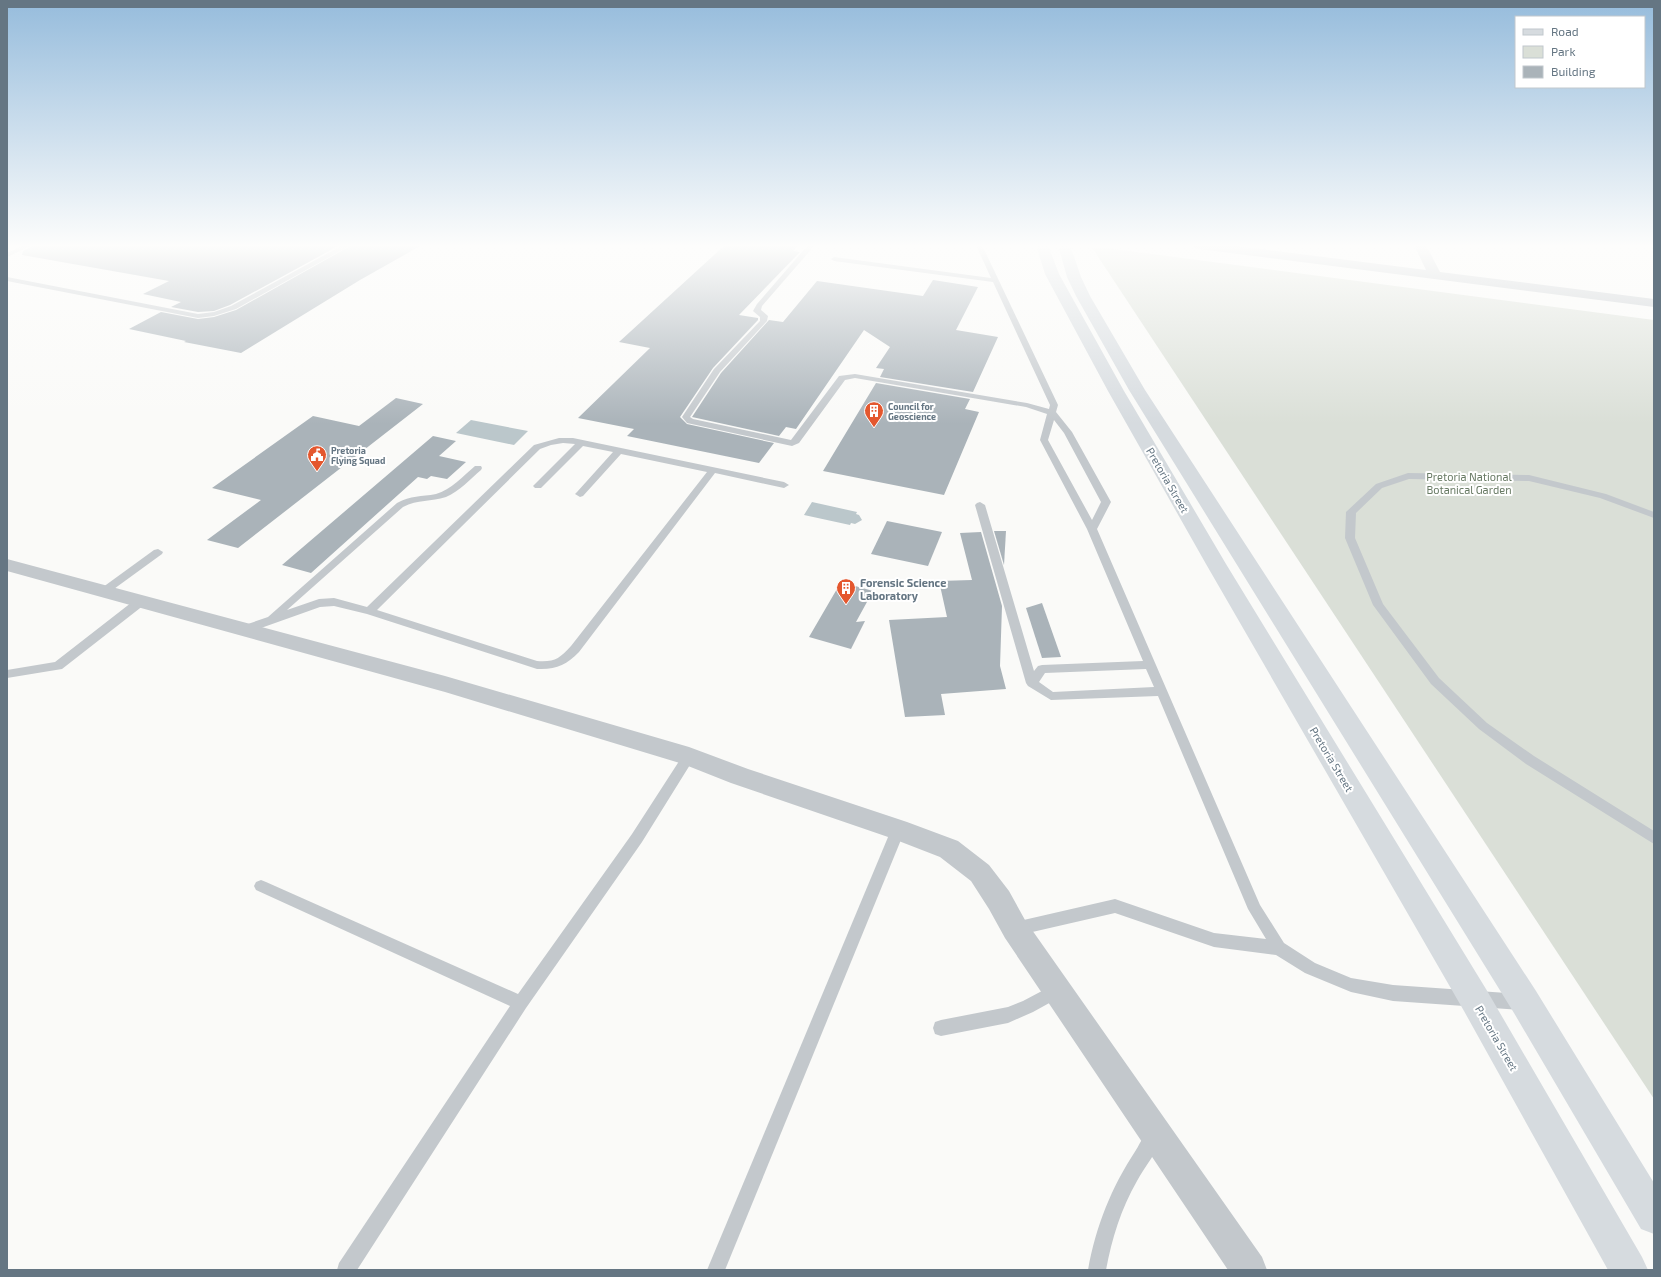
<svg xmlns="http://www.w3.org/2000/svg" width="1661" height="1277" font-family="'Exo 2',sans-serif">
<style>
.green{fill:#dadfd7}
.water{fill:#bbc7cb}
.building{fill:#aab3b9}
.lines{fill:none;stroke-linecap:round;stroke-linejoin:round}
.lane{fill:#c3c8cc;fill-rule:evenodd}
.street{fill:#c3c8cc;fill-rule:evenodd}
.secondary{fill:#d6dbdf;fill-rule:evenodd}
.labels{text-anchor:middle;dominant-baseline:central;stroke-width:4;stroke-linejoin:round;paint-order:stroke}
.far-poi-label{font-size:9px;font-weight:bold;fill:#657683;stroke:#fff;text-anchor:start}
.park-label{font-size:11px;fill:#687a64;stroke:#fff}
.street-label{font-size:11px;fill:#657683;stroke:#fff}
.poi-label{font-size:11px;font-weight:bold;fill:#657683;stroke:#fff;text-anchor:start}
</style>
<rect width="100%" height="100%" fill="#fafaf8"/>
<polygon class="green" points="1091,246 1654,320 1654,1099"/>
<g class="water">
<polygon points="471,420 528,431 514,445 456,433"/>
<polygon points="812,502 857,512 856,514 859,515 862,520 855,524 851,523 850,525 804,515"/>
</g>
<g class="building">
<polygon points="34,245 340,245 230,305 214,311 198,312 171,307 181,302 143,294 169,281 22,255 23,251"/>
<polygon points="352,245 422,245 360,280 241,353 184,342 186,341 129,329 161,312 198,319 214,317 236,310"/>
<polygon points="725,245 799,245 793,251 800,252 739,315 758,318 758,320 713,368 680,417 687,424 774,443 759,463 627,436 634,429 578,418 650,348 619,342"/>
<polygon points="933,280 978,287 956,330 998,337 973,392 880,377 884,369 876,368 890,347 864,330 796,429 786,427 779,436 692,417 721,373 769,320 783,322 817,281 923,296"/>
<polygon points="876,383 970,399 965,409 979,412 944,495 823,471"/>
<polygon points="396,398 423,404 238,548 207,540 261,500 212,488 313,416 359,426"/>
<polygon points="433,436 456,441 439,456 466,462 447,479 431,476 427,479 418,477 311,573 282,565"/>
<polygon points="887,521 942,532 928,566 871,554"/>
<polygon points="994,531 1006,531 1004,565"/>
<polygon points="981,532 1002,606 1000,666 1006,689 941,694 945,715 905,717 889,620 947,617 939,581 972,580 960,533"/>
<polygon points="841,582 873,591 856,622 865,621 851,649 809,637"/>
<polygon points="1042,603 1061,657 1042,658 1026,608"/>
</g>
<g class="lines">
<g class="lane">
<polygon points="24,245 33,245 7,257 7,253"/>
<polygon points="343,245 351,245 236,309 214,316 198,318 7,281 7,277 198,314 214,312 231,306"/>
<path d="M 808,245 L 815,245 L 762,306 L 761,310 L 768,316 L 767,321 L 720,372 L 690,417 L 693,419 L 791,440 L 839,376 L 855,374 L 1027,403 L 1049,409 L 1050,405 L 993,282 L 834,261 L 831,259 L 834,257 L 991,278 L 976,245 L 982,245 L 1058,405 L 1056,412 L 1072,432 L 1111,502 L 1097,529 L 1260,905 L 1284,943 L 1315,963 L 1351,978 L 1393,985 L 1521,994 L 1526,997 L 1529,1002 L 1526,1007 L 1521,1010 L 1393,1001 L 1351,992 L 1305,973 L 1276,955 L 1214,947 L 1115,913 L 1015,936 L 1010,934 L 1008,929 L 1010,924 L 1015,922 L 1115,899 L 1214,933 L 1266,939 L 1248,909 L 1158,696 L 1051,700 L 1028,686 L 1026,683 L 975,505 L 977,503 L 980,502 L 985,505 L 1034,671 L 1038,666 L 1042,665 L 1143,661 L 1087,529 L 1040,440 L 1047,414 L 1026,407 L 855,378 L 845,380 L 799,443 L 792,446 L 687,423 L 682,417 L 714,369 L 760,321 L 760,317 L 753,311 L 757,304 ZM 1054,420 L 1064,433 L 1101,502 L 1092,520 L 1048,440 ZM 1146,669 L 1154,687 L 1053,692 L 1039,682 L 1045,673 Z"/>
<path d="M 559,438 L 573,438 L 784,482 L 789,485 L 784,488 L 715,473 L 579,652 C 566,665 556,670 537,669 L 367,614 L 334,606 L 320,607 L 247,633 L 239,633 L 238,630 L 239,627 L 268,617 L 397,503 C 411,495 421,497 436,494 C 451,490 463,476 475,466 L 481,466 L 482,468 L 481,470 C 470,479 460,491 446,497 C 431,502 418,499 403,507 L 287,610 L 319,599 L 334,598 L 367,607 L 534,445 ZM 563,443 L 575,444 L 533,486 L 535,488 L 541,488 L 583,446 L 613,452 L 577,492 L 575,494 L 580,497 L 583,496 L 621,454 L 707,472 L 571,646 C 559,659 555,662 537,661 L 377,610 L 540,449 L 551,445 Z"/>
<polygon points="1408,473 1529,475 1606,494 1654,512 1654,518 1600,498 1529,481 1409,479 1382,488 1356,513 1355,538 1383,604 1439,678 1487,723 1534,756 1654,831 1654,844 1526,764 1479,729 1431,684 1373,605 1345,538 1346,512 1376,484"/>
<polygon points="158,549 163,552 162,554 107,594 99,594 98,592 99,590 154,550"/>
<polygon points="140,598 144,599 145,602 144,605 62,669 7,678 7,670 55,662 136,599"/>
<polygon points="689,751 693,752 695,756 693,760 642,842 526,1008 357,1270 337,1270 339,1263 510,1006 256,890 254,886 256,882 261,880 266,882 518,994 632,834 685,752"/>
<polygon points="898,824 903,826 905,830 725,1270 707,1270 891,830 893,826"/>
<polygon points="1057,983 1062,986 1065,991 1062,996 1033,1012 1008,1023 941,1036 935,1034 933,1028 935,1022 941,1020 1008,1007 1023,1001"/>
<path d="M 1155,1127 L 1161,1130 L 1164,1136 C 1157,1152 1145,1166 1137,1181 C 1121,1209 1112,1238 1106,1270 L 1088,1270 C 1096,1226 1111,1188 1136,1150 C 1141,1142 1145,1131 1155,1127 Z"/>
</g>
<g class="street">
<polygon points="1193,245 1229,245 1426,270 1414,245 1426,245 1440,272 1654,299 1654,307 1199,249 1195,248"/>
<polygon points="7,559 445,676 689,747 748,769 907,822 958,841 989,865 1009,891 1025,920 1262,1257 1267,1270 1228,1270 1005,938 989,909 971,881 940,857 891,838 731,783 683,764 445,692 7,571"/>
</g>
<g class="secondary">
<polygon points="1036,245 1048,245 1059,274 1124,391 1226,564 1486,989 1642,1257 1648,1270 1608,1270 1464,1011 1206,564 1108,391 1045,274"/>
<polygon points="1058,245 1070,245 1081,277 1090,296 1145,390 1536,991 1654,1183 1654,1234 1641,1229 1514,1013 1129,390 1076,296 1067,277"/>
</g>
</g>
<linearGradient id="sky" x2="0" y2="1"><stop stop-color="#96bcdc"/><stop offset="0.58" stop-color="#fdfdfc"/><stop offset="1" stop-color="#fdfdfc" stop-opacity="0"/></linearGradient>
<rect width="1661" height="424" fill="url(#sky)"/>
<defs>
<g id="building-pin" transform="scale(1)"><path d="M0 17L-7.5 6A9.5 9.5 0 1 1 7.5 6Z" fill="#e4572e" stroke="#fff"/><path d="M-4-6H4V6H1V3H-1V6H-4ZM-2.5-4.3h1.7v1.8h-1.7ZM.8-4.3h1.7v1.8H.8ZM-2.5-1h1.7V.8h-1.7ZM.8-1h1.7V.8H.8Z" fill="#fff"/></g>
<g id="civic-pin" transform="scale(1)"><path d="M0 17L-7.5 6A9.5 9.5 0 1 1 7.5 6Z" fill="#e4572e" stroke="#fff"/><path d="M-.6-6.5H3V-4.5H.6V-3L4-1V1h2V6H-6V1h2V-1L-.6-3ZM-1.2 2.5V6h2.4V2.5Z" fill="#fff"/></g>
</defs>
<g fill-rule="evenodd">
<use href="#building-pin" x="874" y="411"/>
<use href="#civic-pin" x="317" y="455"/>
<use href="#building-pin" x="846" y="588"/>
</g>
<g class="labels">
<g class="far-poi-label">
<text x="888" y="406">Council for<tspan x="888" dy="10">Geoscience</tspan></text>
<text x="331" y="450">Pretoria<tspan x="331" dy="10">Flying Squad</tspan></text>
</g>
<g class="park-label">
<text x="1469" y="476">Pretoria National<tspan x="1469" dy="13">Botanical Garden</tspan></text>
</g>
<g class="street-label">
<text transform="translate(1168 480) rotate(60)">Pretoria Street</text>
<text transform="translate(1332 759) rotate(59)">Pretoria Street</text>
<text transform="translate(1497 1038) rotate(60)">Pretoria Street</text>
</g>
<g class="poi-label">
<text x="860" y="582">Forensic Science<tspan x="860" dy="13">Laboratory</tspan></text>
</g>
</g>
<rect width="1661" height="1277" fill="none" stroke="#657683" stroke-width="16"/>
<rect x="1515" y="16" width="130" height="72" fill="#ffffff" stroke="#c1c8cd"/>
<rect x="1523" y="29" width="20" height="6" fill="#d6dbdf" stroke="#c1c8cd"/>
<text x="1551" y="36" font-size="12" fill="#657683">Road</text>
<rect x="1523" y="46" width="20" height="12" fill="#dadfd7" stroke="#c1c8cd"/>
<text x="1551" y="56" font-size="12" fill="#657683">Park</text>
<rect x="1523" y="66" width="20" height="12" fill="#aab3b9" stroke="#c1c8cd"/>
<text x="1551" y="76" font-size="12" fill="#657683">Building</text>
</svg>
